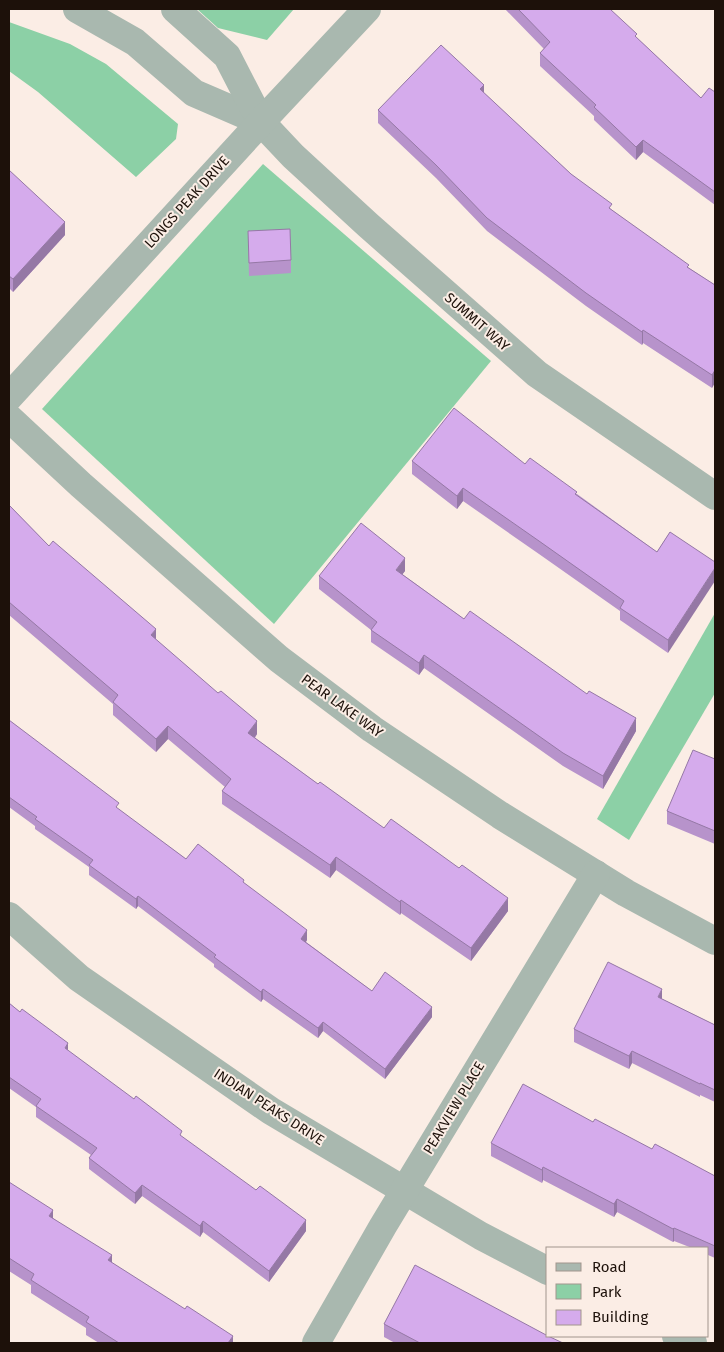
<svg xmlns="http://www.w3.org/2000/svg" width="724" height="1352" font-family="'Fira Sans',sans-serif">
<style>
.green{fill:#8cd0a6}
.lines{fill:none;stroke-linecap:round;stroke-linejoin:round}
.street{stroke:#a9b8af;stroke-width:28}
.wall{fill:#b793cb}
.shaded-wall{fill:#9578a5}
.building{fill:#d5abec;stroke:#9578a5}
.labels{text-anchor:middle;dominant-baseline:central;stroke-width:4;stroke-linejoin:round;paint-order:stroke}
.street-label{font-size:14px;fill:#1d110a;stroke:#fbede5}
</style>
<rect width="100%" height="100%" fill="#fbede5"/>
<g class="green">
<polygon points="197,9 294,9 267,40 218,28"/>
<polygon points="9,22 70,44 106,64 178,124 176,139 136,177 38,92 9,71"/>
<polygon points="263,164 491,361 274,624 42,409"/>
<polygon points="715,613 715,693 629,840 597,819"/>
</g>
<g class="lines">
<g class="street">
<polyline points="77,9 135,42 194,93 261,122"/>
<polyline points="175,9 227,56 261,122 293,156 368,225 537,374 715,496"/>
<polyline points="9,397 261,122 367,9"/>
<polyline points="9,418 81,485 279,659 372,729 500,815 626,893 715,941"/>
<polyline points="9,916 79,978 271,1111 481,1236 548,1271"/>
<polyline points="676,1336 693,1343"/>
<polyline points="316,1343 383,1226 596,874"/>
</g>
</g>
<g class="wall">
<polygon points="505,9 610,9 637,38 701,98 715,92 715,205 643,152 636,160 594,120 594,116 540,66 540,53 544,49"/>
<polygon points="484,93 571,174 612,210 689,268 715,285 712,388 643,343 642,345 586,306 487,231 436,178 378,123 378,110"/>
<polygon points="9,171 65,235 13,292 9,288"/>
<polygon points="248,231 291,260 291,273 249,276"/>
<polygon points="412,461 525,464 577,494 657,552 670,532 668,653 620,620 620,611 539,554 463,501 457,509 412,474"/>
<polygon points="9,505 49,546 156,640 257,734 255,738 318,784 508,911 471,961 401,913 400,915 336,870 330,878 222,804 222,791 225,787 168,739 156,752 113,715 113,704 9,615"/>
<polygon points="405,571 402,574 464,619 636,731 603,789 563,766 424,668 419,675 371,642 371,630 319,589 319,576"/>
<polygon points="9,720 119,810 186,859 244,883 307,940 306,942 372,991 432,1017 385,1079 323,1031 318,1038 263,999 261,1002 214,967 214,964 138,906 136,909 89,875 89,867 35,829 35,826 9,807"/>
<polygon points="715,759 715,844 667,824 667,811"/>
<polygon points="662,999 715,1025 715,1102 700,1095 700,1097 632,1063 629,1069 574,1042 574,1029"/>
<polygon points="9,1003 68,1051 306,1231 269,1282 203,1232 200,1237 142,1196 135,1204 89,1169 89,1158 91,1155 36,1117 36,1107 9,1088"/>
<polygon points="593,1122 652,1149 715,1176 715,1258 708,1255 708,1248 692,1248 674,1241 673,1242 617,1212 614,1217 543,1180 542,1183 491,1156 491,1143"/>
<polygon points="9,1182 53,1218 112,1263 233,1343 99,1343 86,1335 86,1328 31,1293 31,1285 9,1271"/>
<polygon points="384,1324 563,1343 395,1343 384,1337"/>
</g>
<g class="shaded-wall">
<polygon points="484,85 484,98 480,89"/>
<polygon points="643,140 643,152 636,160 636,147"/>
<polygon points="65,222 65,235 13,292 13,279"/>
<polygon points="643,330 643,343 642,345 642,332"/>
<polygon points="715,370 715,383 712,388 712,375"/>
<polygon points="463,488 463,501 457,509 457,496"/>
<polygon points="405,558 405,571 396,583 396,570"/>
<polygon points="715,568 715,581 668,653 668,640"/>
<polygon points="156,629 156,642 151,635"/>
<polygon points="424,655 424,668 419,675 419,663"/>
<polygon points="636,718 636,731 603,789 603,776"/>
<polygon points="257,721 257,734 248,746 248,733"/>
<polygon points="168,726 168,739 156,752 156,739"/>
<polygon points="336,857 336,870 330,878 330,865"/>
<polygon points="138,896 138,906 136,909 136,899"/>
<polygon points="508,898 508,911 471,961 471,948"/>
<polygon points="401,900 401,913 400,915 400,902"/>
<polygon points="307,930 307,940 301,949 301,939"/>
<polygon points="263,989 263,999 261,1002 261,992"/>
<polygon points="662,989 662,1002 658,997"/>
<polygon points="432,1007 432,1017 385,1079 385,1069"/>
<polygon points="323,1022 323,1031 318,1038 318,1028"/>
<polygon points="68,1043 68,1054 65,1048"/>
<polygon points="632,1051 632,1063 629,1069 629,1056"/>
<polygon points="543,1167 543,1180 542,1183 542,1170"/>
<polygon points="142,1185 142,1196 135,1204 135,1193"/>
<polygon points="617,1199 617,1212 614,1217 614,1204"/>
<polygon points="53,1210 53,1223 49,1216"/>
<polygon points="306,1220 306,1231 269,1282 269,1271"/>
<polygon points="203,1221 203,1232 200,1237 200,1226"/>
<polygon points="674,1228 674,1241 673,1242 673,1229"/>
<polygon points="112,1255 112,1268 108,1260"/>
<polygon points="233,1336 233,1343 228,1343"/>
</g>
<g class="building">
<polygon points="518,9 610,9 637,34 635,36 701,98 709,88 715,92 715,192 643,140 636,147 594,107 596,105 540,53 550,42"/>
<polygon points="441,45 484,85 480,89 571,174 612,204 609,208 689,265 687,267 715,285 715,370 712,375 643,330 642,332 586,293 487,218 436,165 378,110"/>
<polygon points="9,170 65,222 13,279 9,276"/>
<polygon points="290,229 291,260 249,263 248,231"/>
<polygon points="454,408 525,464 530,458 577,492 575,494 657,552 670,532 715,562 715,568 668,640 620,608 624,601 539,541 463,488 457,496 412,461"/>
<polygon points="9,505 49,546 53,541 156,629 151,635 218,693 221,691 257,721 248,733 318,784 320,782 384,828 391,819 459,868 462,865 508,898 471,948 401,900 400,902 336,857 330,865 222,791 231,779 168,726 156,739 113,702 118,695 9,602"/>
<polygon points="361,523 405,558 396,570 464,619 470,611 587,694 589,691 636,718 603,776 563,753 424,655 419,663 371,630 377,622 319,576"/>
<polygon points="9,720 119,803 116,807 186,859 198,844 244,880 243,882 307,930 301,939 372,991 385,972 432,1007 385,1069 323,1022 318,1028 263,989 261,992 214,957 216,955 138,896 136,899 89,865 93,860 35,819 37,817 9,797"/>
<polygon points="693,750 715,759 715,831 667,811"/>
<polygon points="608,962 662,989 658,997 715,1025 715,1090 700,1083 700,1084 632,1051 629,1056 574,1029"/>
<polygon points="9,1003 20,1012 22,1009 68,1043 65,1048 134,1099 136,1096 182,1131 180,1135 256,1190 260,1186 306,1220 269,1271 203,1221 200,1226 142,1185 135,1193 89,1158 97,1148 36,1106 41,1099 9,1077"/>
<polygon points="523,1084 593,1122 595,1119 652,1149 655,1144 715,1176 715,1246 674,1228 673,1229 617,1199 614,1204 543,1167 542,1170 491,1143"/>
<polygon points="9,1182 53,1210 49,1216 112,1255 108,1260 185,1309 187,1306 233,1336 228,1343 119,1343 86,1322 89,1317 31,1280 34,1274 9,1258"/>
<polygon points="415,1265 548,1336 563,1343 420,1343 384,1324"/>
</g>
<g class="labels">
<g class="street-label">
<text transform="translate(187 202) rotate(-48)">LONGS PEAK DRIVE</text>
<text transform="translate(477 322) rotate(41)">SUMMIT WAY</text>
<text transform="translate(342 706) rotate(36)">PEAR LAKE WAY</text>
<text transform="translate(269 1107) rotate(33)">INDIAN PEAKS DRIVE</text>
<text transform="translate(454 1108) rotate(-59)">PEAKVIEW PLACE</text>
</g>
</g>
<rect width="724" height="1352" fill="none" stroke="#1d110a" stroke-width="20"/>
<rect x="546" y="1247" width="162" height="90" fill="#fbede5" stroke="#a2958d"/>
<rect x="556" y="1263" width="25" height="8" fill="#a9b8af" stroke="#a2958d"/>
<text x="592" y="1272" font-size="15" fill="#1d110a">Road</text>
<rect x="556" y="1284" width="25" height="15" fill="#8cd0a6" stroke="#a2958d"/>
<text x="592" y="1297" font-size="15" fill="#1d110a">Park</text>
<rect x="556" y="1310" width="25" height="15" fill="#d5abec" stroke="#a2958d"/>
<text x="592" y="1322" font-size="15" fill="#1d110a">Building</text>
</svg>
